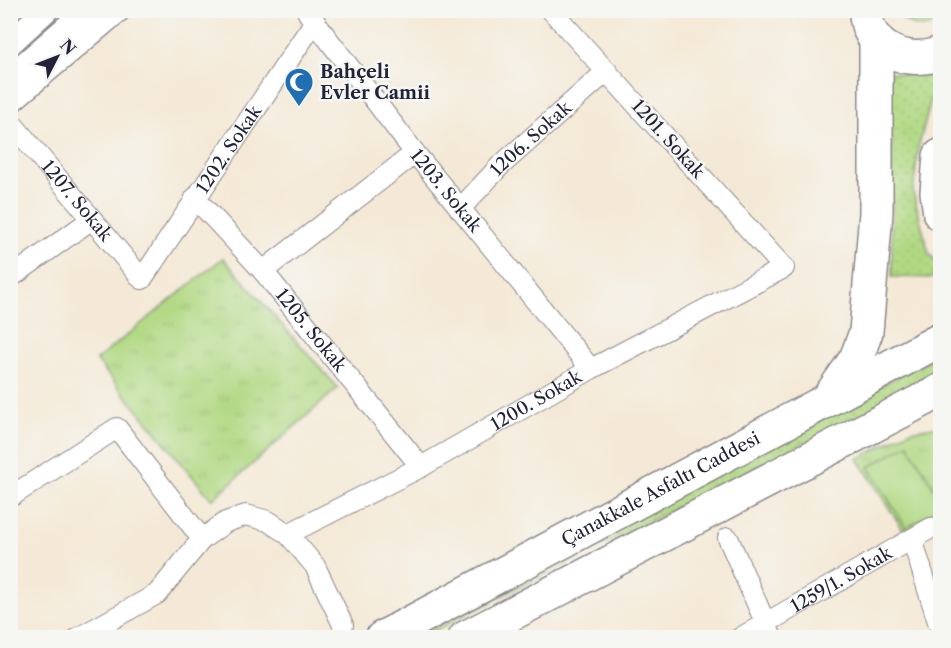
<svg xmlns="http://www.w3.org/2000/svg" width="951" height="648" font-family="'Libre Caslon Text',serif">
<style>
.grass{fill:url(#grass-dots);stroke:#6a7e5f;stroke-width:1.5}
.park{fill:url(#park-tufts);stroke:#6a7e5f;stroke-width:1.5}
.garden{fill:#b1d983;stroke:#6a7e5f;stroke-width:1.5}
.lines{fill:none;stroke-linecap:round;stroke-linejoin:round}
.minor-casing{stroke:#8b8688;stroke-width:22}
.tertiary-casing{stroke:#8b8688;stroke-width:27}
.trunk-casing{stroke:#8b8688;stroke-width:36}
.minor{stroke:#fff;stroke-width:20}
.tertiary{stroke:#fff;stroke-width:24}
.trunk{stroke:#fff;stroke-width:33}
.labels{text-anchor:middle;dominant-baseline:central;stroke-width:5;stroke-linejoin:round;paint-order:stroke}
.poi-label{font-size:18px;font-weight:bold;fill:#22223b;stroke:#f6f6f2;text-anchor:start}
.street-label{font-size:18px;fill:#22223b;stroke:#f6f6f2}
</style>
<defs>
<pattern id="grass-dots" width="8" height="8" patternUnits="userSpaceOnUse" patternTransform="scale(1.5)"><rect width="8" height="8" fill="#b1d983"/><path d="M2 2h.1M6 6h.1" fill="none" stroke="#98ba72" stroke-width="1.8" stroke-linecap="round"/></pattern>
<pattern id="park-tufts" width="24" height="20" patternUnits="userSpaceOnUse" patternTransform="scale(1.5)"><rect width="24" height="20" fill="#b1d983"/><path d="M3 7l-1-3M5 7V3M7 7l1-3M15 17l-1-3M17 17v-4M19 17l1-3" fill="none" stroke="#98ba72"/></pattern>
</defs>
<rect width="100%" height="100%" fill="#f6f6f2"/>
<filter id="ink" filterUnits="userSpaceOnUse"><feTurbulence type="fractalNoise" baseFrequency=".0167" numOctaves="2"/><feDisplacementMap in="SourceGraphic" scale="12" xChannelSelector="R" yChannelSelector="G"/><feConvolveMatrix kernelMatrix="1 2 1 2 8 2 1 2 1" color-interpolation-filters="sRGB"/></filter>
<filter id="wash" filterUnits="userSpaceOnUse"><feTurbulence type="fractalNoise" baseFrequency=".008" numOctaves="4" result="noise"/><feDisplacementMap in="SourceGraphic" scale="24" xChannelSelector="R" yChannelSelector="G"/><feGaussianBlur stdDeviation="1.35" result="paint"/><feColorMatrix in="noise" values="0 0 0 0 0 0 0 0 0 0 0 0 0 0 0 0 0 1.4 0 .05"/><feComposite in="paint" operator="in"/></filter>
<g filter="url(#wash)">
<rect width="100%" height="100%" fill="#f4e9d6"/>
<g class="grass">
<path d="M 897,11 L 940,11 C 936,35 905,29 897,11 Z"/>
<polygon points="888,72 937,78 919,145 913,192 929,254 940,264 940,278 892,277 892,126"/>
<polygon points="940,354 940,374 422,637 410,638"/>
</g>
<g class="park">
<polygon points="223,258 338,388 212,500 96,360"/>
<polygon points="940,426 940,523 905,533 858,459 909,431"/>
</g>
<polygon class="garden" points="908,444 940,498 940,508 906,528 869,467"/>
</g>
<g filter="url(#ink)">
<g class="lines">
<g class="minor-casing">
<g id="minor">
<path id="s1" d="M 308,13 L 415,153 L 591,369"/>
<path id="s2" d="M 10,121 L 142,279 L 315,21"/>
<path id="s3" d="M 195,198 L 263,271 L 421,467"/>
<path id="s4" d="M 460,209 L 499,167 L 607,71"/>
<polyline points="263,271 415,153"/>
<polyline points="10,278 92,219"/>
<polyline points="10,497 117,428 202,539"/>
<path id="s5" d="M 288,534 L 421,467 L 591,369 L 784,268 L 551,10"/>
<polyline points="728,538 772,638"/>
<polyline points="912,539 940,628"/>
<polyline points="78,638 157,594 202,539 226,522 246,515 268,521 288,534 315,566 343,625"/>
<path id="s6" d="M 740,638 L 931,528 L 940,527"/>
</g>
</g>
<g class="tertiary-casing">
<g id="tertiary">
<polyline points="10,43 46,10"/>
<polyline points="10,77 87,10"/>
<polyline points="10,101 118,10"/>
</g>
</g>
<g class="trunk-casing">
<g id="trunk">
<path d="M 866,10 C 865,50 909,66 940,53"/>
<polyline points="940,156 937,192 940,214"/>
<polyline points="830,396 856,359 866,332 876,213 876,39"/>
<path id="s7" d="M 382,638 L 940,340"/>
<polyline points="465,638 940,391"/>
</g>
</g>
<use href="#minor" class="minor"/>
<use href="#tertiary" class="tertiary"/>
<use href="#trunk" class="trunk"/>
</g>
</g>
<defs>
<g id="mosque-pin" transform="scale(1.5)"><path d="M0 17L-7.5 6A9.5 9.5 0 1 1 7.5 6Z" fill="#1f6fb2" stroke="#f6f6f2"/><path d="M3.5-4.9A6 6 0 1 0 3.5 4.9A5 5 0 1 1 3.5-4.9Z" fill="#fff"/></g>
</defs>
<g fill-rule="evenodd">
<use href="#mosque-pin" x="299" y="82"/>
</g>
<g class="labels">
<g class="poi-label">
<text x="320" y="72">Bahçeli<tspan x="320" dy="21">Evler Camii</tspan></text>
</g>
<g class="street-label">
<text stroke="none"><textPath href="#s4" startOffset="100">1206. Sokak</textPath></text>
<text transform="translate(668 139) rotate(48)">1201. Sokak</text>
<text stroke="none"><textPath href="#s2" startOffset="362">1202. Sokak</textPath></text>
<text stroke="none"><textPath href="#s1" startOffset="225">1203. Sokak</textPath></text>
<text stroke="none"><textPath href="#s2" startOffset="104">1207. Sokak</textPath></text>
<text stroke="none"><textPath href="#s3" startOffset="176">1205. Sokak</textPath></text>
<text stroke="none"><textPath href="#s5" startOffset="282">1200. Sokak</textPath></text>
<text stroke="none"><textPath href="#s7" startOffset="316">Çanakkale Asfaltı Caddesi</textPath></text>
<text stroke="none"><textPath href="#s6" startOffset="117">1259/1. Sokak</textPath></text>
</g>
</g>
<rect width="951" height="648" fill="none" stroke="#f6f6f2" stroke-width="36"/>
<g transform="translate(57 57) rotate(48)" stroke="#f6f6f2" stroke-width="4.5" paint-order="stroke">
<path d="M0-4.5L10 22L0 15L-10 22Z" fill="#22223b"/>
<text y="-9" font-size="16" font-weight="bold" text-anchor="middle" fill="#22223b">N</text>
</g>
</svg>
